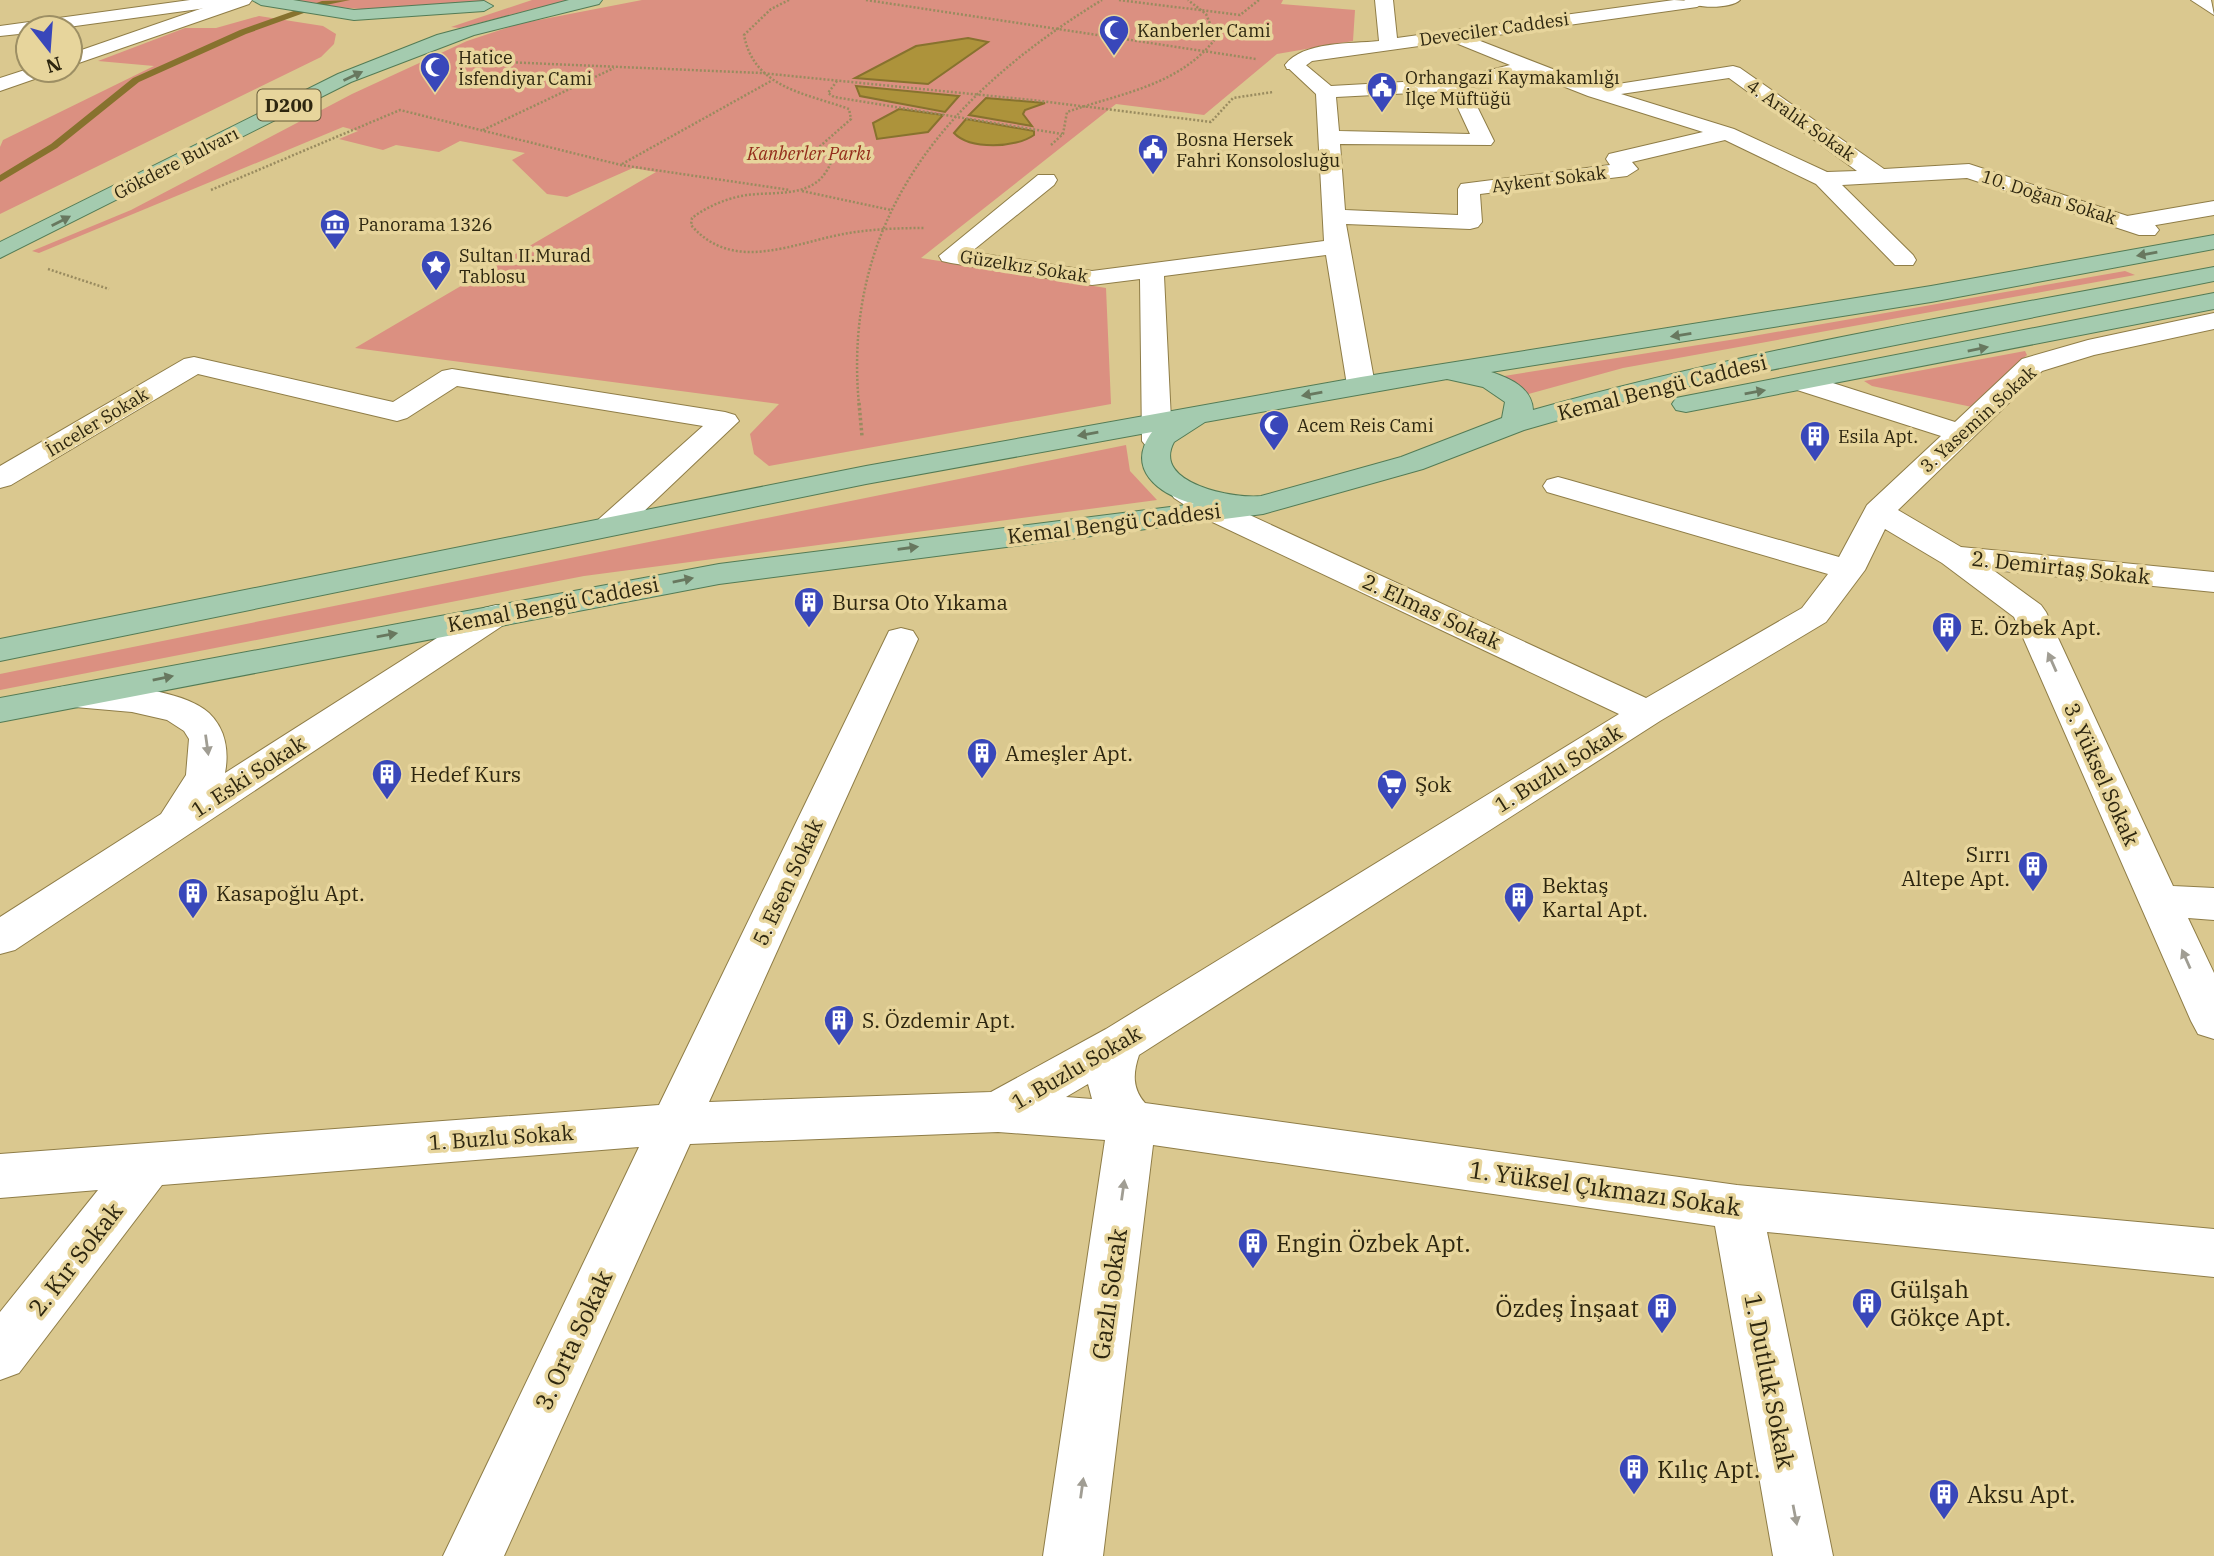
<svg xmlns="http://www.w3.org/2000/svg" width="2214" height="1556" font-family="'IBM Plex Serif',serif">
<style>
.green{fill:#db9081}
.water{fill:#ad933b;stroke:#87722e;stroke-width:2}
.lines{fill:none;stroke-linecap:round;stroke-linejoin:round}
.stream{fill:#87722e;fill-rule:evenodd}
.pedestrian-casing{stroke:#8f7d47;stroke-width:2}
.minor-casing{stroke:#8f7d47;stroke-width:2}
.secondary-casing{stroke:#8f7d47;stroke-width:2}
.primary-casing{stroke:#537b55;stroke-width:2}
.path-far1{stroke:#998b5f;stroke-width:2.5;stroke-dasharray:2 2;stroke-linecap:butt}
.path{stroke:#998b5f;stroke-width:3.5;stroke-dasharray:2.5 2.5;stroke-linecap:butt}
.pedestrian{fill:#fff;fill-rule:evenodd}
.minor{fill:#fff;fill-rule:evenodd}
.secondary{fill:#fff;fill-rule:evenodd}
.primary{fill:#a4cbaf;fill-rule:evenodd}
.oneway{fill:#68785f}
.oneway2{fill:#a09d93}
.labels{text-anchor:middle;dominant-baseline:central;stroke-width:7;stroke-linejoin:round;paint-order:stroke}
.far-street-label{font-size:18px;fill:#2d260f;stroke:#e7d59c}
.far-poi-label{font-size:18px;fill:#2d260f;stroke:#e7d59c;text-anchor:start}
.far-park-label{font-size:18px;font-style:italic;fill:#932c1b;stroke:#e7d59c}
.shield{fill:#e7d59c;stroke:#655a39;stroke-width:2}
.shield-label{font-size:19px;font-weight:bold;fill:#2d260f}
.street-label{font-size:21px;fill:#2d260f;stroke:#e7d59c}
.poi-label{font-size:21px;fill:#2d260f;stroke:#e7d59c;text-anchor:start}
.near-street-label{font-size:24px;fill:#2d260f;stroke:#e7d59c}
.near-poi-label{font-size:24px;fill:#2d260f;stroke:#e7d59c;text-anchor:start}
</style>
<rect width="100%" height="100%" fill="#dac88f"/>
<g class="green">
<path d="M 277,0 L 487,0 C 426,19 340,8 277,0 Z"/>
<polygon points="532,0 569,0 459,28 451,27"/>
<polygon points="642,0 1283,0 1281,4 1355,10 1353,41 1277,54 1204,115 1116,104 921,258 1106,288 1111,404 769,466 754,454 750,434 779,404 355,348 656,172 633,168 567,197 547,194 512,160 525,153 460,141 439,152 396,145 383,150 339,139 358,131 343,127 39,253 32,251 131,210 352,94 467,41 518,24"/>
<polygon points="259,16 323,26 336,34 334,44 321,57 0,214 0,147 3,140 154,66 98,61 185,28 216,28"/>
<polygon points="2125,271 2135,275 1623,368 1521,396 1498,377 1736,339"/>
<polygon points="2025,351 2027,355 1972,407 1872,386 1864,381"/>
<polygon points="1126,445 1130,471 1157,500 584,576 0,690 0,674"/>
</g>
<g class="water">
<polygon points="968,38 988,42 928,84 855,78 916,46"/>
<polygon points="856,86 959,96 945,112 860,96"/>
<polygon points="986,98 1045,103 1025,110 1023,114 1032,126 969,115"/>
<polygon points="899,109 943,115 928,132 877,139 873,123"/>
<path d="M 966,119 L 1034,131 L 1034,135 C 1016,148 970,150 954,133 Z"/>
</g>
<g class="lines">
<polygon class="stream" points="350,0 326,5 246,34 139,82 57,148 0,182 0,175 51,144 133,78 240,30 322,1"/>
<g class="pedestrian-casing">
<g id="pedestrian">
<polygon points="2191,0 2211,0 2214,15"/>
<polygon points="2214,201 2214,215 2127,230 2119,228 2115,223 2119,218 2127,216"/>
</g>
</g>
<g class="minor-casing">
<g id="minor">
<polygon points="190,0 237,0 228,5 61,28 28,28 28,33 0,36 0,26"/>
<path d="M 1684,0 L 1740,0 C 1731,9 1693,9 1684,0 Z"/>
<path d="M 1452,30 L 1599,87 L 1733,66 L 1740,68 L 1884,169 L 1969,164 L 2155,225 L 2159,230 L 2155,235 L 2139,235 L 1967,178 L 1842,185 L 1913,255 L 1916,260 L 1913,265 L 1895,265 L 1816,184 L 1725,140 L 1632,162 L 1638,169 L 1627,176 L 1480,194 L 1482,222 L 1478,227 L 1470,229 L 1346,224 L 1375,385 L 1371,391 L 1351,391 L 1347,385 L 1326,255 L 1164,276 L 1172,441 L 1167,447 L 1157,450 L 1147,447 L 1142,441 L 1140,279 L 1092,285 L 951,263 L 942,261 L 939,256 L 1038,175 L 1054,175 L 1057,180 L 1054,185 L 971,252 L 1092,271 L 1324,241 L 1316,94 L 1285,65 L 1294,59 L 1301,61 L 1331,86 L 1456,79 L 1510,65 L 1446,39 L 1443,35 L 1446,31 ZM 1527,72 L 1588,96 L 1703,132 L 1609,154 L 1606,159 L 1610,165 L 1461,184 L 1458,189 L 1458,215 L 1345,210 L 1340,144 L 1491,145 L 1494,141 L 1468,88 ZM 1729,78 L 1857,171 L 1827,172 L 1734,129 L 1621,94 ZM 1450,91 L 1470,134 L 1339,131 L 1336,97 Z"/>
<path d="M 2214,313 L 2214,329 L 2094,355 L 2042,371 L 1898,510 L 1961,547 L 2214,572 L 2214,592 L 1993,570 L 2041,605 L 2046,612 L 2173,886 L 2214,888 L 2214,920 L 2188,918 L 2214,973 L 2214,1039 L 2198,1034 L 2191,1021 L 2014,617 L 1942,563 L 1885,529 L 1865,570 L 1826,622 L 1660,721 L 1139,1055 C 1133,1073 1132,1088 1145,1103 L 1737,1185 L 2214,1229 L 2214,1277 L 1767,1232 L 1833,1556 L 1773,1556 L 1715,1226 L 1153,1145 L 1103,1556 L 1043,1556 L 1105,1140 L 998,1132 L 690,1144 L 504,1556 L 443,1556 L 639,1147 L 162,1185 L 19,1373 L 0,1380 L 0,1312 L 98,1190 L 0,1198 L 0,1154 L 659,1105 L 889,631 L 901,628 L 913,631 L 918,639 L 709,1102 L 991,1092 L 1106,1029 L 1619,714 L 1206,519 L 1174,498 L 1170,492 L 1174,486 C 1195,480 1211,495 1228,505 L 1646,698 L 1802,608 L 1828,574 L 1547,492 L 1543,486 L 1547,480 L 1558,477 L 1569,480 L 1839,557 L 1867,505 L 1941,436 L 1794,389 L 1790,383 L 1794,377 L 1814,377 L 1955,422 L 2022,359 L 2088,340 ZM 1088,1084 L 1092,1099 L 1066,1097 Z"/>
<polygon points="194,357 393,402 442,371 452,369 725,412 735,415 739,421 621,533 610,535 599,533 594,526 599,519 703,426 457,386 407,418 397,421 198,374 11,485 0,488 0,466 184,359"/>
<path d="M 496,605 L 508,608 L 513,615 L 508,622 L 15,950 L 0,954 L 0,917 L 161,814 L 186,775 L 189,739 L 184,731 L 167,720 L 132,712 L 52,705 L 47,697 L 52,689 C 89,679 180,687 209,713 C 226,729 229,752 225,773 L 484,608 Z"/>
</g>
</g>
<g class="secondary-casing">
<g id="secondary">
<polygon points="226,0 252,0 249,4 70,66 70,54"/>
<path d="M 1375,0 L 1393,0 L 1397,38 L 1674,0 L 1706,2 L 1697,7 L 1312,61 L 1301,69 L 1287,69 L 1285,65 C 1303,41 1351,44 1379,41 Z"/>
<polygon points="28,69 51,70 49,74 0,91 0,78"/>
</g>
</g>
<g class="primary-casing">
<g id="primary">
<polygon points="252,0 293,0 354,10 484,1 493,6 484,11 354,20 261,5"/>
<polygon points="569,0 602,0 599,4 474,35 351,82 0,258 0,242 338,74 437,35"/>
<path d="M 2214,235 L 2214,249 L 1931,302 L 1491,372 C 1510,378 1532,388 1533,410 C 1756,347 1987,310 2214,267 L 2214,281 L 1646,395 L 1524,430 L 1423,469 L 1263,514 L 719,584 L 0,722 L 0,698 L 719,564 L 1194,504 C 1158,494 1125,469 1152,432 L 866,484 L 0,661 L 0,639 L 866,466 L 1361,377 L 1931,286 ZM 1447,379 L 1483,387 L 1505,402 L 1502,418 L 1401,457 L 1261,496 C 1236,499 1151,484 1174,442 L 1205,422 Z"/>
<polygon points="2214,293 2214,309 1686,412 1676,410 1672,404 1676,398 1686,396"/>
</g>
</g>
<g class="path-far1">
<path d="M 789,0 L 771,9 L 744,35 C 754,88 805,93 849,109 L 851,119 L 818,148 L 831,162 C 817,199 779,191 747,195 C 727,198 708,206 692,218 L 691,225 C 734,275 794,242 849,233 C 874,229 900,228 925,228"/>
<polyline points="866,0 1256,59"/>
<polyline points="1119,0 1240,15 1259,0"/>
<polyline points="504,62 761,73 1032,100 1211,122 1233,98 1273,92"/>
<polyline points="837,81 828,93 834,97 1062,134"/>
<polyline points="483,130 614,68"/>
<path d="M 1051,145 L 1063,134 L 1067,112 C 1121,93 1179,86 1216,38 L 1206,14 L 1188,0"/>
<polyline points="622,164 771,81"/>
<polyline points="211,190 400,110 621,165 790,190"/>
<polyline points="802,191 891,210"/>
<polyline points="48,269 109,289"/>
<path d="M 859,405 C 841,216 951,92 1102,0"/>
</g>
<polyline class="path" points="859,403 862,436"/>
<use href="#pedestrian" class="pedestrian"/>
<use href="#minor" class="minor"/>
<use href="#secondary" class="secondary"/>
<use href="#primary" class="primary"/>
</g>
<defs><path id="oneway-solid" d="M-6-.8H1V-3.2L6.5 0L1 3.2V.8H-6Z" transform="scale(1.75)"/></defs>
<g class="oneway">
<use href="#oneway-solid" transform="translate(353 76) rotate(-25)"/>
<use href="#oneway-solid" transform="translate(61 221) rotate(-27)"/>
<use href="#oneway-solid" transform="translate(2147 254) rotate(170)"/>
<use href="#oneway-solid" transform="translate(1681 335) rotate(171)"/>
<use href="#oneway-solid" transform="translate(1978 349) rotate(-11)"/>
<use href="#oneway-solid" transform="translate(1755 392) rotate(-10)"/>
<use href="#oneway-solid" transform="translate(1312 394) rotate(170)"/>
<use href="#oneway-solid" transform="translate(1088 434) rotate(170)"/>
<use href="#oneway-solid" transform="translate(908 548) rotate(-8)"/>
<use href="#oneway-solid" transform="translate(683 580) rotate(-11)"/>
<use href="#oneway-solid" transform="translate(387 635) rotate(-10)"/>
<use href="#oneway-solid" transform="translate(163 678) rotate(-11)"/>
</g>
<g class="oneway2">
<use href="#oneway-solid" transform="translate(2052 662) rotate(-114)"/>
<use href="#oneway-solid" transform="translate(207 745) rotate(82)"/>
<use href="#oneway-solid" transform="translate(2186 959) rotate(-114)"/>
<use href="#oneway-solid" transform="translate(1123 1190) rotate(-82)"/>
<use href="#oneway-solid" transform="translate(1082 1488) rotate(-82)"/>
<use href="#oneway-solid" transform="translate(1795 1515) rotate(79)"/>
</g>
<defs>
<g id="mosque-pin" transform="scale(1.575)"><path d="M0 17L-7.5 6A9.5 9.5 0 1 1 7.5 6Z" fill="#3947ba" stroke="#e7d59c"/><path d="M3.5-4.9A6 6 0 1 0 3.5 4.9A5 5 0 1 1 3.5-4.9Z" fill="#fff"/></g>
<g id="civic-pin" transform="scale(1.575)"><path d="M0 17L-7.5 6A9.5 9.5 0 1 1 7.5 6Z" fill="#3947ba" stroke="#e7d59c"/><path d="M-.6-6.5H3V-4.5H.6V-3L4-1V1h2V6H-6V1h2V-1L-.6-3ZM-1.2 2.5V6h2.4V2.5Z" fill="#fff"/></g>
<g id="museum-pin" transform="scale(1.575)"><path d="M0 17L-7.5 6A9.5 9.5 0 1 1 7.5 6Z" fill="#3947ba" stroke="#e7d59c"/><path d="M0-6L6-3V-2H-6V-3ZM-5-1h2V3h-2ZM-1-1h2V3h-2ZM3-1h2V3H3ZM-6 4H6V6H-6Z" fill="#fff"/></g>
<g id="sight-pin" transform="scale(1.575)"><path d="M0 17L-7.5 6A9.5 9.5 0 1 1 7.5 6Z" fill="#3947ba" stroke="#e7d59c"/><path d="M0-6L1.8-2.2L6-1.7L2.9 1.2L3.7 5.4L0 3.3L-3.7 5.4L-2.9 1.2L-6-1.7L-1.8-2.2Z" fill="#fff"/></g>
<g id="building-pin" transform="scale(1.575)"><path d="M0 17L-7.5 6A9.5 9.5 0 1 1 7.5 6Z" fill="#3947ba" stroke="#e7d59c"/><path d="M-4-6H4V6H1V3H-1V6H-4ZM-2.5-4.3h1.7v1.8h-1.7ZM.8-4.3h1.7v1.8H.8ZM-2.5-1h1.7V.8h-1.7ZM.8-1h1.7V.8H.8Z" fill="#fff"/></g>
<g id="supermarket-pin" transform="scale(1.575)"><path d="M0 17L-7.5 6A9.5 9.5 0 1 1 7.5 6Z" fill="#3947ba" stroke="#e7d59c"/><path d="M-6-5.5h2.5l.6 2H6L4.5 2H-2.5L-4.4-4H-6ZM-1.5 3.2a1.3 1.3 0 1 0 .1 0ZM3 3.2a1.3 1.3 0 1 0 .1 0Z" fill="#fff"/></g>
</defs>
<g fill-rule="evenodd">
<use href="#mosque-pin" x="1114" y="30"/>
<use href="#mosque-pin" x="435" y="67"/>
<use href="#civic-pin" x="1382" y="87"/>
<use href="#civic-pin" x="1153" y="149"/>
<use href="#museum-pin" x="335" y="224"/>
<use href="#sight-pin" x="436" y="265"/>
<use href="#mosque-pin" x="1274" y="425"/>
<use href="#building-pin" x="1815" y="436"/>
<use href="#building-pin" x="809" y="602"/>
<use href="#building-pin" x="1947" y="627"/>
<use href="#building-pin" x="982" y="753"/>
<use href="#building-pin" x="387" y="774"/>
<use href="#supermarket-pin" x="1392" y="784"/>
<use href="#building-pin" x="2033" y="866"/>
<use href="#building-pin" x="193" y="893"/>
<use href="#building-pin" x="1519" y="897"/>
<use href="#building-pin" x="839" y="1020"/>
<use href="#building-pin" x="1253" y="1243"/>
<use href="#building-pin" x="1867" y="1303"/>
<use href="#building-pin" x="1662" y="1308"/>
<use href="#building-pin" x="1634" y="1469"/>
<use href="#building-pin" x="1944" y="1494"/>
</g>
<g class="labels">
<g class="far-street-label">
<text transform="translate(1494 29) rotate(-8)">Deveciler Caddesi</text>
<text transform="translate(1801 120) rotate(35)">4. Aralık Sokak</text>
<text transform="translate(176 163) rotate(-27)">Gökdere Bulvarı</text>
<text transform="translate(1549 179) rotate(-7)">Aykent Sokak</text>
<text transform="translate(2049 197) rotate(18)">10. Doğan Sokak</text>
<text transform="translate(1024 266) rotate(9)">Güzelkız Sokak</text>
<text transform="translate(1978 419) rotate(-42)">3. Yasemin Sokak</text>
<text transform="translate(97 422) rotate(-31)">İnceler Sokak</text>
</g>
<g class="far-poi-label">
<text x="1137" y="30">Kanberler Cami</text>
<text x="458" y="57">Hatice<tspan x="458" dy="21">İsfendiyar Cami</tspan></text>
<text x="1405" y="77">Orhangazi Kaymakamlığı<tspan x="1405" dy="21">İlçe Müftüğü</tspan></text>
<text x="1176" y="139">Bosna Hersek<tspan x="1176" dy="21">Fahri Konsolosluğu</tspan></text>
<text x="358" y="224">Panorama 1326</text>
<text x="459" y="255">Sultan II.Murad<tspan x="459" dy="21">Tablosu</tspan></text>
<text x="1297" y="425">Acem Reis Cami</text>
<text x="1838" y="436">Esila Apt.</text>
</g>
<g class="far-park-label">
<text x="809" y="153">Kanberler Parkı</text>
</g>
<rect class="shield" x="257.5" y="89.5" width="63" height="31" rx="5"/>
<g class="shield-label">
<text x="289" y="105">D200</text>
</g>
<g class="street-label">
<text transform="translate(1662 387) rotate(-14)">Kemal Bengü Caddesi</text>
<text transform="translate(1114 523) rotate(-7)">Kemal Bengü Caddesi</text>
<text transform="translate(2061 567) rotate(6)">2. Demirtaş Sokak</text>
<text transform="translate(553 604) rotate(-11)">Kemal Bengü Caddesi</text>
<text transform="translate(1432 611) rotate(25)">2. Elmas Sokak</text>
<text transform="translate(1558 768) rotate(-32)">1. Buzlu Sokak</text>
<text transform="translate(2102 774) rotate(66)">3. Yüksel Sokak</text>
<text transform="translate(248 776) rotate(-33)">1. Eski Sokak</text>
<text transform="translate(787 882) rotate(-65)">5. Esen Sokak</text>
<text transform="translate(1076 1067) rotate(-30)">1. Buzlu Sokak</text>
<text transform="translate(501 1137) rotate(-4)">1. Buzlu Sokak</text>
</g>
<g class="poi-label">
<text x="832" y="602">Bursa Oto Yıkama</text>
<text x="1970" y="627">E. Özbek Apt.</text>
<text x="1005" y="753">Ameşler Apt.</text>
<text x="410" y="774">Hedef Kurs</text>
<text x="1415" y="784">Şok</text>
<text x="2010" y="854" text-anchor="end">Sırrı<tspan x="2010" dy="24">Altepe Apt.</tspan></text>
<text x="1542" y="885">Bektaş<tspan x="1542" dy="24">Kartal Apt.</tspan></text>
<text x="216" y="893">Kasapoğlu Apt.</text>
<text x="862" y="1020">S. Özdemir Apt.</text>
</g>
<g class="near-street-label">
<text transform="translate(1605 1188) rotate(8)">1. Yüksel Çıkmazı Sokak</text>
<text transform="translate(75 1259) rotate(-52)">2. Kır Sokak</text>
<text transform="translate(1109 1294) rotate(-82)">Gazlı Sokak</text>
<text transform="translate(573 1340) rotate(-65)">3. Orta Sokak</text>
<text transform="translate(1770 1381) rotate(79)">1. Dutluk Sokak</text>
</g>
<g class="near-poi-label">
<text x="1276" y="1243">Engin Özbek Apt.</text>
<text x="1890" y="1289">Gülşah<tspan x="1890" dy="28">Gökçe Apt.</tspan></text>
<text x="1639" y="1308" text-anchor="end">Özdeş İnşaat</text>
<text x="1657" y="1469">Kılıç Apt.</text>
<text x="1967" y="1494">Aksu Apt.</text>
</g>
</g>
<g transform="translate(49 49) rotate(163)"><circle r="33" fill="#e7d59c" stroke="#9d8f64" stroke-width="2"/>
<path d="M0-5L12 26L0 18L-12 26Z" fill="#3947ba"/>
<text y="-10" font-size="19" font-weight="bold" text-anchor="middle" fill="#2d260f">N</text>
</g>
</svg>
